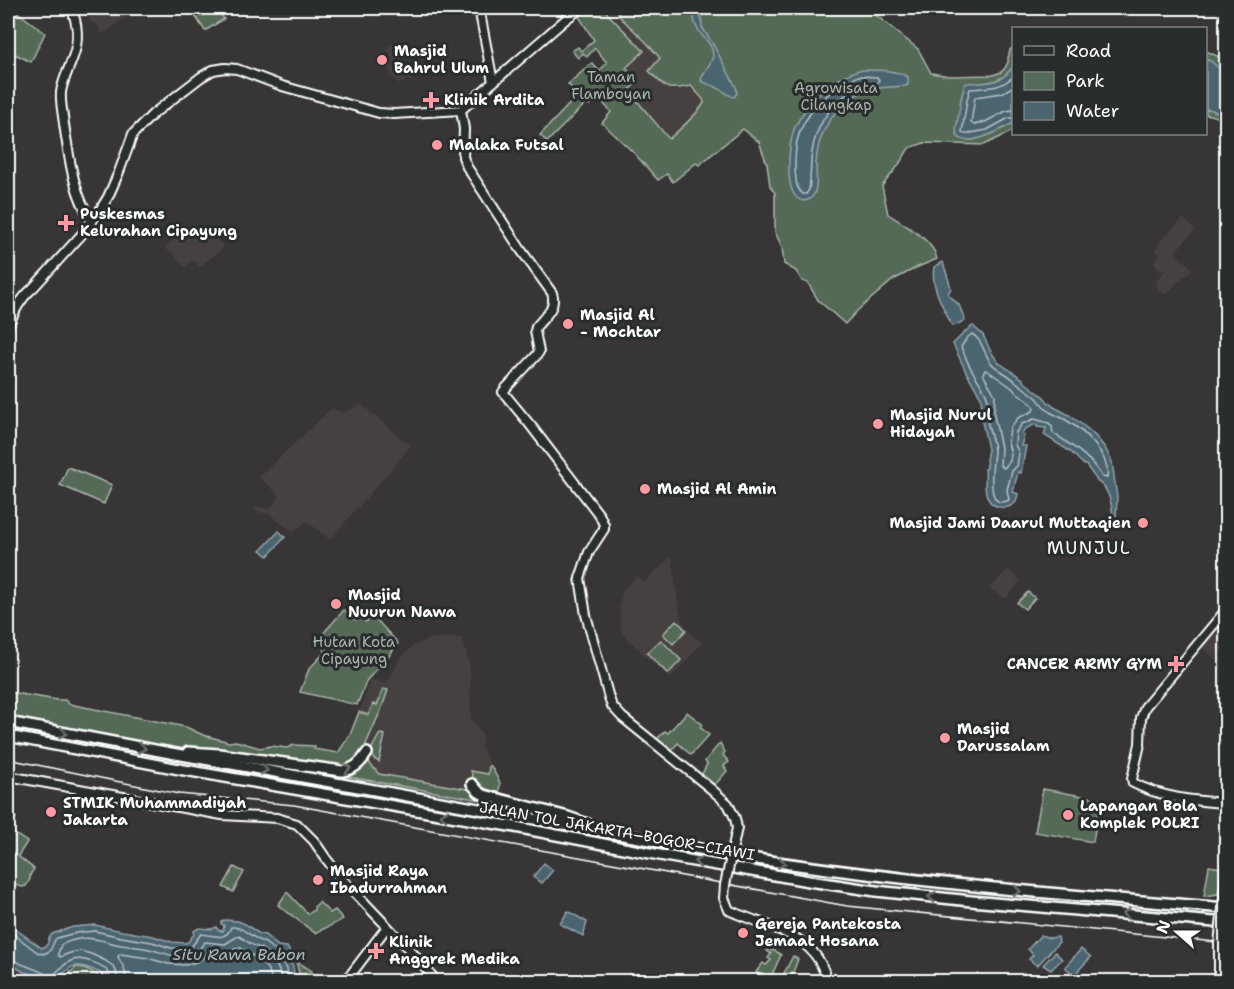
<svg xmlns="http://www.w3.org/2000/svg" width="1234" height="989" font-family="'Shantell Sans',sans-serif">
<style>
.built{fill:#463f40}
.green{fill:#546b57;stroke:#aab5ab;stroke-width:1.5}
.water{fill:#4b6570;stroke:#93a3a9;stroke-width:1.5}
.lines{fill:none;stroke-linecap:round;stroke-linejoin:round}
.shore{stroke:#b7c1c6;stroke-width:1.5}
.secondary-casing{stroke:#fff;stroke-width:12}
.highway-casing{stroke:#fff;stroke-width:14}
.secondary{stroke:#2a2d2e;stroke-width:8}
.highway{stroke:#2a2d2e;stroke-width:9}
.tram{stroke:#fff;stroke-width:1.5}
.secondary-bridge-casing{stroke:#fff;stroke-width:12;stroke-linecap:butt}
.secondary-bridge{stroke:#2a2d2e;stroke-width:8}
.oneway{stroke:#6a6c6d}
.poi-dot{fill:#ff9aa2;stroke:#2a2d2e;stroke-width:2}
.labels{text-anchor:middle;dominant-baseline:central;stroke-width:6;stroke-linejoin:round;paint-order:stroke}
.poi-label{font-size:15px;font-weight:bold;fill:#fff;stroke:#2a2d2e;text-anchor:start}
.park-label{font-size:15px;fill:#aab5ab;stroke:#2a2d2e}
.street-label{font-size:15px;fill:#fff;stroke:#2a2d2e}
.water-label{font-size:16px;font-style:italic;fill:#aebabf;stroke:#2a2d2e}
.quarter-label{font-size:18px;letter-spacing:1.5px;fill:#fff;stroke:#2a2d2e}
</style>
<rect width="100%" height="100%" fill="#373536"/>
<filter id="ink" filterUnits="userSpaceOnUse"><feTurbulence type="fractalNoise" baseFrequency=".0167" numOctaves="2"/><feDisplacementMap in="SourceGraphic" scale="12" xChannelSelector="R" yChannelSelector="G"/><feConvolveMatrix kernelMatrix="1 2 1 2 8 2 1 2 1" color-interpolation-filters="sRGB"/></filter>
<g filter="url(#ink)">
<g class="built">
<polygon points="96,8 136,8 137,9 110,29 102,34 96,24 93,23 92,24 89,18 89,14 91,9"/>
<polygon points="605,8 616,8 620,17 645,41 660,58 649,71 667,88 672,90 691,86 703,99 704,103 699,110 690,120 669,139 628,91 626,68 644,52 607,13"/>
<polygon points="393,44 416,76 410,81 408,80 399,85 386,67 393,61 390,57 391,55 386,49"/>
<polygon points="1183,218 1195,230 1175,252 1193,269 1187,275 1182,278 1166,295 1157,289 1156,281 1170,265 1162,272 1153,262 1160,255 1155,249 1158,246 1157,245"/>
<polygon points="187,227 197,239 206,232 214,241 217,239 224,247 200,267 193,260 185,267 171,252 170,253 165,247"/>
<polygon points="361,404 411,446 330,540 307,521 293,532 269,514 254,511 256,506 269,509 280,496 259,477 332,408 344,413"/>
<polygon points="672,556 678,604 683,624 692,635 702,643 670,679 621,633 619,605 624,588 637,576 644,582"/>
<polygon points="1008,569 1021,581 1005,599 989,589"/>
<polygon points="1220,623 1226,629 1226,646 1215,659 1200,646"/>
<polygon points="442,637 462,638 470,668 471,719 483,736 481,747 500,783 498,803 303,769 314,749 339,753 350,735 372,679 386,684 402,656 413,646 428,639"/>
</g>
<g class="green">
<polygon points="8,8 12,8 45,33 31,62 15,54 8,63"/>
<polygon points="190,8 233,8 221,14 224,19 205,31"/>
<path d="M 587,8 L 605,8 L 607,13 L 644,51 L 626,68 L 637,81 L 629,91 L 669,139 C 682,127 695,117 704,103 L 703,99 L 691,86 C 664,91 668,89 649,71 L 660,58 L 645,41 L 620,17 L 616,8 L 867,8 L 918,49 L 931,73 L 950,76 L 993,75 L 1001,72 L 1005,68 L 1008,62 L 1008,58 L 1010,50 L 1013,47 L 1013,131 L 984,145 L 924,143 L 909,148 L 898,166 L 882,186 L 888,214 C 903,224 934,240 937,259 L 918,267 L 893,280 L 858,310 L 845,324 L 818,300 L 808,283 L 802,281 L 796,271 L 784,264 L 782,247 L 775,232 L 775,193 L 770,186 L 767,164 L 759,142 L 743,129 L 699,165 L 696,163 L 673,182 L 667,174 L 658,180 L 634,153 L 602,123 L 611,112 L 598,97 L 589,105 L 586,103 L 547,142 L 540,135 L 578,95 L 568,84 L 592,63 L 599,71 L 607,63 L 595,48 L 587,57 L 583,53 L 578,58 L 572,51 L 578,47 L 581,51 L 594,40 L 578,15 Z"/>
<polygon points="1206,51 1226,60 1226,122 1220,118 1206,114"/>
<polygon points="68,467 112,485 104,504 60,485"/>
<polygon points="1028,592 1035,598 1025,609 1017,603"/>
<polygon points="344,610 356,620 361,615 366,622 373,616 398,643 389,656 367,680 357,705 300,692 309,669 325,652 318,639"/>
<polygon points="676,620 686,630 673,644 663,634"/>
<polygon points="661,640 681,660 668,674 647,653"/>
<polygon points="383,689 388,690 383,705 363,751 354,762 346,766 165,752 8,722 8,692 57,700 65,700 69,704 186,727 203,735 218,739 229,742 236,741 260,748 271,746 287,748 294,745 315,746 314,749 338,753 350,735 359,712 368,715 373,704 377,705"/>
<polygon points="687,712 702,724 700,727 709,735 691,755 678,743 671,751 657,739 665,731 668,733"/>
<polygon points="381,734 385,735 379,762 374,759 371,750 379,735"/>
<polygon points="720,743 725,752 723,755 729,762 724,766 727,771 714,786 701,776 707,764 705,761"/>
<polygon points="368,756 370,764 379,774 473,790 486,799 498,803 303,769 335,772"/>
<path d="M 489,766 L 491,766 L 500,783 L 499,797 C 486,793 473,786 471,771 L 488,774 Z"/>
<polygon points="1043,789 1100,799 1093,842 1035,832"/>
<polygon points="8,797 15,801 8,813 16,818 9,830 27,842 18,856 34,869 30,875 30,879 26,886 22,887 8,883 8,859 13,852 8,848"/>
<polygon points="1209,866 1222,868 1218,894 1204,896"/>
<polygon points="234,867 244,872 233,892 223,887"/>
<path d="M 287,892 L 308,914 L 314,910 L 314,907 L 319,902 L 330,913 L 335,910 L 343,919 C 334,925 324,928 315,933 L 278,905 Z"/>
<polygon points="769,949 773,951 774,950 781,955 771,977 778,981 764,979 756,972 763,963 766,965 771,960 768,958 771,954 767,951"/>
<polygon points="793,956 798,959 790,981 780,981"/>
<polygon points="296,961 312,971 311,973 325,981 301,981"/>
<path d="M 77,967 C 87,967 97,974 103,981 L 59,981 Z"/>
</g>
<g class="water">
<path d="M 695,8 L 702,8 L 701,13 L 702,27 L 715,48 L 736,87 L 737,93 L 734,97 C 727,95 723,90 716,87 C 710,84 706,84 701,81 C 702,71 712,65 713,55 C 713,38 689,34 695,8 Z"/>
<polygon points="1206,59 1212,62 1226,75 1226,117 1212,110 1206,109"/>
<path d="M 1013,66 L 1013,123 C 1003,129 957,154 956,130 L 961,99 L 965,84 C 971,81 973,83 979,83 C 993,83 1006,78 1013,66 Z"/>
<path d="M 859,70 C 874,70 895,69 908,77 L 908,85 L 905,86 C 890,87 873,87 860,93 C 833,105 817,136 816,164 C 816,175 819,192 810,199 C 805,202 801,201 797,198 C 784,186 789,142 795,127 C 807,102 833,78 859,70 Z"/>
<path d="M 943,262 L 951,288 L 948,294 L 959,305 L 965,320 L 958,324 L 952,326 C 944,308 930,286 934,267 Z"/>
<path d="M 973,326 L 983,335 L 990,350 L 998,362 L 1023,379 L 1023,381 L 1044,397 L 1048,402 L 1054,407 L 1069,415 L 1089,430 L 1097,438 L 1105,448 L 1112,462 L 1117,497 L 1116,518 L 1113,519 C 1112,506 1110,489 1098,482 L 1086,465 L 1084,465 L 1071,452 L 1044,435 L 1046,428 L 1037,427 L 1036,424 L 1025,429 L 1022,434 L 1024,436 L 1021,446 L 1026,446 L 1021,473 L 1018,472 L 1013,492 L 1018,494 L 1016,502 C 1006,512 989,508 986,493 C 984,486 986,477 985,469 L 987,468 L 986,460 L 988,449 L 980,412 L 982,410 L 981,397 L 966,372 L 953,344 L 967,330 Z"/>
<polygon points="279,531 285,537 268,556 261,550"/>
<polygon points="544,863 553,870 542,883 533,877"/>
<polygon points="568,911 587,922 583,936 560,924"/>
<path d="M 225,920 L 238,921 L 245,924 L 260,934 L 265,935 L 278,946 L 287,947 L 290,952 L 288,960 L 293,966 L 295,981 L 105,981 L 103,975 L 100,973 C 78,963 73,961 57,981 L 46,981 L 36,975 L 24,972 L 8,963 L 8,924 L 42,948 L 47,945 L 49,938 L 52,934 L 73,927 L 95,925 L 122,931 L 153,936 L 172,942 L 184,943 L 188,942 L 194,934 L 194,931 L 199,928 L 212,929 L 216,927 L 218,930 L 223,931 L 224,925 L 221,924 L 221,922 Z"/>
<polygon points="1041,935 1049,938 1058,937 1059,942 1037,966 1029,959 1033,955 1028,949"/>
<polygon points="1081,949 1091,957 1074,975 1065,967"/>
<polygon points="1055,952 1062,959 1051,970 1043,965"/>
</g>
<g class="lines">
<g class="shore">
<path d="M 859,76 L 877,77 L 879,80 L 877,83 C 842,86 817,119 812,152 C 810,165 811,177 809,190 L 806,194 L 803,194 C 795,188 796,178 795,169 C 795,160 795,150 797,141 C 803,114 833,84 859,76 Z"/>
<path d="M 1014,76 C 998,90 988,87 970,89 L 967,100 L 962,132 L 965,134 L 987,130 L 1009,118 L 1014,118"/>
<polyline points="1014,86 1002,93 975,97 971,123 974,125 985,122 1006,111 1014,110"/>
<path d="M 972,334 C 983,340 984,355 992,364 C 999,371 1008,374 1015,381 C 1022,387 1030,392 1037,398 C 1041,403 1044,408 1050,412 C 1055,415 1061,417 1066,420 C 1084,431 1111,455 1107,478 L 1102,477 C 1091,457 1072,446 1053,433 L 1052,427 L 1049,423 L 1034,419 L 1022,424 L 1016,432 L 1015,445 L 1019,453 L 1017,466 L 1012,471 L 1007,490 L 1009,500 C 983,513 994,460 994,450 C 993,438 986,426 987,414 C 987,408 989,402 987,396 C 984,388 977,379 973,372 C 968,364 965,355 961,347 L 967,338 Z"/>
<polygon points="985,370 988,371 1011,387 1015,391 1032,404 1034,408 1033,411 1018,418 1010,428 1008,443 1011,454 1010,461 1004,468 1000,466 1001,448 994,415 995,395 983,374"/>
<path d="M 8,930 L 37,952 L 43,954 L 50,951 L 55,940 L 57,938 L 75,933 L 95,931 L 121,937 L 152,942 L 171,948 L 185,949 L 192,946 L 201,934 C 214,935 226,942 231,927 C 242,926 247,934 257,939 C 259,941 263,941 265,943 C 271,947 275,951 282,954 L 282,962 L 287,969 L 289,982"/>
<path d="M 8,958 C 15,959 19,964 27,966 C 36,970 43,971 50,977 C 58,972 64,963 73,960 C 82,957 103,964 108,972 C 110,975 110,979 110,982"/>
<path d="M 118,982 L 116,971 L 113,966 L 106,961 L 91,954 L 80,951 L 70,953 L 60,957 L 58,954 L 61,945 C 85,933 97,940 121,945 C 130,946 140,947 149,949 C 162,952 179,960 191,955 C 197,953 201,947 205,942 L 225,944 L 238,936 C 243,938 246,941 251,944 C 254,946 257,947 260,948 C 272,955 280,968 282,982"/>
<path d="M 127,982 L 124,968 L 118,957 L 120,954 L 148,958 L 168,964 L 186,965 L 199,961 L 209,952 L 227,953 L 239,947 C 253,956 270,963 272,982"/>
</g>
<g class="secondary-casing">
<g id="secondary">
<path d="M 71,8 C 78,23 79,41 73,57 C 69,69 63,79 61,92 C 60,102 63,114 64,124 C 69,156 73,194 92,221"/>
<polyline points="479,8 493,82"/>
<path d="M 461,110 L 464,129 L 463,157 L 467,167 L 521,250 L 552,293 C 557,307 545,316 536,327 L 535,331 L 539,352 L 536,356 L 506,388 L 503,392 L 531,426 L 600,516 L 604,525 L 604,529 L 589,552 L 580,578 L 586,615 L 609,698 L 612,706 L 622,717 L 710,788 L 728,804 L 735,818 L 737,828 L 735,837"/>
<path d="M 8,327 C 14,312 20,299 33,288 L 84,232 L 85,228 L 97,215 L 108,197 L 119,172 L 133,134 L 153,114 L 201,77 L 213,70 L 225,68 L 237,69 L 282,86 L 379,113 L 394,114 L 461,110 L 566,19 L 581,8"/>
<path d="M 1226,610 L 1145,707 L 1141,718 L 1140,744 L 1132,779 L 1133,783 C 1162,798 1195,801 1226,803"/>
<polyline points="8,776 222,815 277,818 297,824 314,841 327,860 342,879 419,960 437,982"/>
<path d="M 725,885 L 724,898 L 729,910 C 738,915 747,917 756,921 C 788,932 820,944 827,982"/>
<polyline points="1225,889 1226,863"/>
<polyline points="345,982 387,927"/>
<polyline points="1219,982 1219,944"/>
</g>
</g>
<g class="highway-casing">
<g id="highway">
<path d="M 8,722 L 165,752 L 744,857 C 904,882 1065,895 1226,908"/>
<polyline points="8,736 184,770 515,827 670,857 809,881 876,891 971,901 1226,923"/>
<path d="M 188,752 L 219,754 L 342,771 C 354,770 361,763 367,753"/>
<polyline points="472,784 479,792 484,795 568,817 588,824"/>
</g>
</g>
<use href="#secondary" class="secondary"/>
<use href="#highway" class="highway"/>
<polyline class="tram" points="8,759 179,794 294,805 847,906 1226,943"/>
<g class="secondary-bridge-casing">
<g id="secondary-bridge">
<polyline points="725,885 735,837"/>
<polyline points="1219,944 1225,889"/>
</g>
</g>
<use href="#secondary-bridge" class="secondary-bridge"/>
</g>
<defs><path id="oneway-chevron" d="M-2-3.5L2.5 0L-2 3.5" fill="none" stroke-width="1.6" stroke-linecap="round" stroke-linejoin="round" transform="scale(1.5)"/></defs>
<g class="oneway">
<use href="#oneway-chevron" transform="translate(63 733) rotate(11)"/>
<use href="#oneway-chevron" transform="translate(142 748) rotate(11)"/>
<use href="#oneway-chevron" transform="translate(347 768) rotate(-15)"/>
<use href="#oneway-chevron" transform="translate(264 770) rotate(10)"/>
<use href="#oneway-chevron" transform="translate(444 815) rotate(-170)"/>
<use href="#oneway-chevron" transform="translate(698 862) rotate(-170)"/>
<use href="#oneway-chevron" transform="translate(782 863) rotate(9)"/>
<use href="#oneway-chevron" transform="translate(1017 891) rotate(6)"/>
<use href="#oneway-chevron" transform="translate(932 897) rotate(-174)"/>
<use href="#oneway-chevron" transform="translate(1126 914) rotate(-175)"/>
</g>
</g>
<g class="poi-dot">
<circle cx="382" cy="60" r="6"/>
<path d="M428 91h6v6h6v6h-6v6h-6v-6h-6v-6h6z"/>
<circle cx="437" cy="145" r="6"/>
<path d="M63 214h6v6h6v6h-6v6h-6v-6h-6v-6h6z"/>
<circle cx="568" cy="324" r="6"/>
<circle cx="878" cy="424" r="6"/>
<circle cx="645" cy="489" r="6"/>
<circle cx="1143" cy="523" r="6"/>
<circle cx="336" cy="604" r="6"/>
<path d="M1173 655h6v6h6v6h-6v6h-6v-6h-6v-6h6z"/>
<circle cx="945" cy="738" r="6"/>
<circle cx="51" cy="812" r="6"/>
<circle cx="1068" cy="815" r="6"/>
<circle cx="318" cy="880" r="6"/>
<circle cx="743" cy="933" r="6"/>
<path d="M373 942h6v6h6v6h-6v6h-6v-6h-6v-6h6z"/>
</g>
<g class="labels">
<g class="poi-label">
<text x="394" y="51">Masjid<tspan x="394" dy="17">Bahrul Ulum</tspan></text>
<text x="444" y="100">Klinik Ardita</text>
<text x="449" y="145">Malaka Futsal</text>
<text x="80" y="214">Puskesmas<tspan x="80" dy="17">Kelurahan Cipayung</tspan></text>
<text x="580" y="315">Masjid Al<tspan x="580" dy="17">- Mochtar</tspan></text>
<text x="890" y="415">Masjid Nurul<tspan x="890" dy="17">Hidayah</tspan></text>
<text x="657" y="489">Masjid Al Amin</text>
<text x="1131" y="523" text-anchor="end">Masjid Jami Daarul Muttaqien</text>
<text x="348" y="595">Masjid<tspan x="348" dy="17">Nuurun Nawa</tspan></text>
<text x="1162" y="664" text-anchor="end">CANCER ARMY GYM</text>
<text x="957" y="729">Masjid<tspan x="957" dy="17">Darussalam</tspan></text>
<text x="63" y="803">STMIK Muhammadiyah<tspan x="63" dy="17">Jakarta</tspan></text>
<text x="1080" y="806">Lapangan Bola<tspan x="1080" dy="17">Komplek POLRI</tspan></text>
<text x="330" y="871">Masjid Raya<tspan x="330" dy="17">Ibadurrahman</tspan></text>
<text x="755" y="924">Gereja Pantekosta<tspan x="755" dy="17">Jemaat Hosana</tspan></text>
<text x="389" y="942">Klinik<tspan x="389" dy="17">Anggrek Medika</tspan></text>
</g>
<g class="park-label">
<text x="611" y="77">Taman<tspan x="611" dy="17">Flamboyan</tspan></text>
<text x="836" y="88">Agrowisata<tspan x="836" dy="17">Cilangkap</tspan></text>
<text x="354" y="642">Hutan Kota<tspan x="354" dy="17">Cipayung</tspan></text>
</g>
<g class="street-label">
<text transform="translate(617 831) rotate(10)">JALAN TOL JAKARTA–BOGOR–CIAWI</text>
</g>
<g class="water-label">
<text x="239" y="954">Situ Rawa Babon</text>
</g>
<g class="quarter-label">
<text x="1089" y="548">MUNJUL</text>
</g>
</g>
<rect width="1234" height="989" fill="none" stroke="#2a2d2e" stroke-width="30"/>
<rect x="15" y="15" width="1204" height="959" fill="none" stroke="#fff" stroke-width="2" filter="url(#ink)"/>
<rect x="1012" y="27" width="195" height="108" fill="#2a2d2e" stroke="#7f8182" stroke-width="1.5"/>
<rect x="1024" y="46" width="30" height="9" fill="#2a2d2e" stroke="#7f8182" stroke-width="1.5"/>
<text x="1066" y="57" font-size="18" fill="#ffffff">Road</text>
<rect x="1024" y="72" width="30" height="18" fill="#546b57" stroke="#7f8182" stroke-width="1.5"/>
<text x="1066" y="87" font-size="18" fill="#ffffff">Park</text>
<rect x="1024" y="102" width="30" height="18" fill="#4b6570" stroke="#7f8182" stroke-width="1.5"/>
<text x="1066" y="117" font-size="18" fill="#ffffff">Water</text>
<g transform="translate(1177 932) rotate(291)" stroke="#2a2d2e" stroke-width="4.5" paint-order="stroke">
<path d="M0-4.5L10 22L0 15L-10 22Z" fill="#ffffff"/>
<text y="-9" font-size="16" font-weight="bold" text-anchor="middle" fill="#ffffff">N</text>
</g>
</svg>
